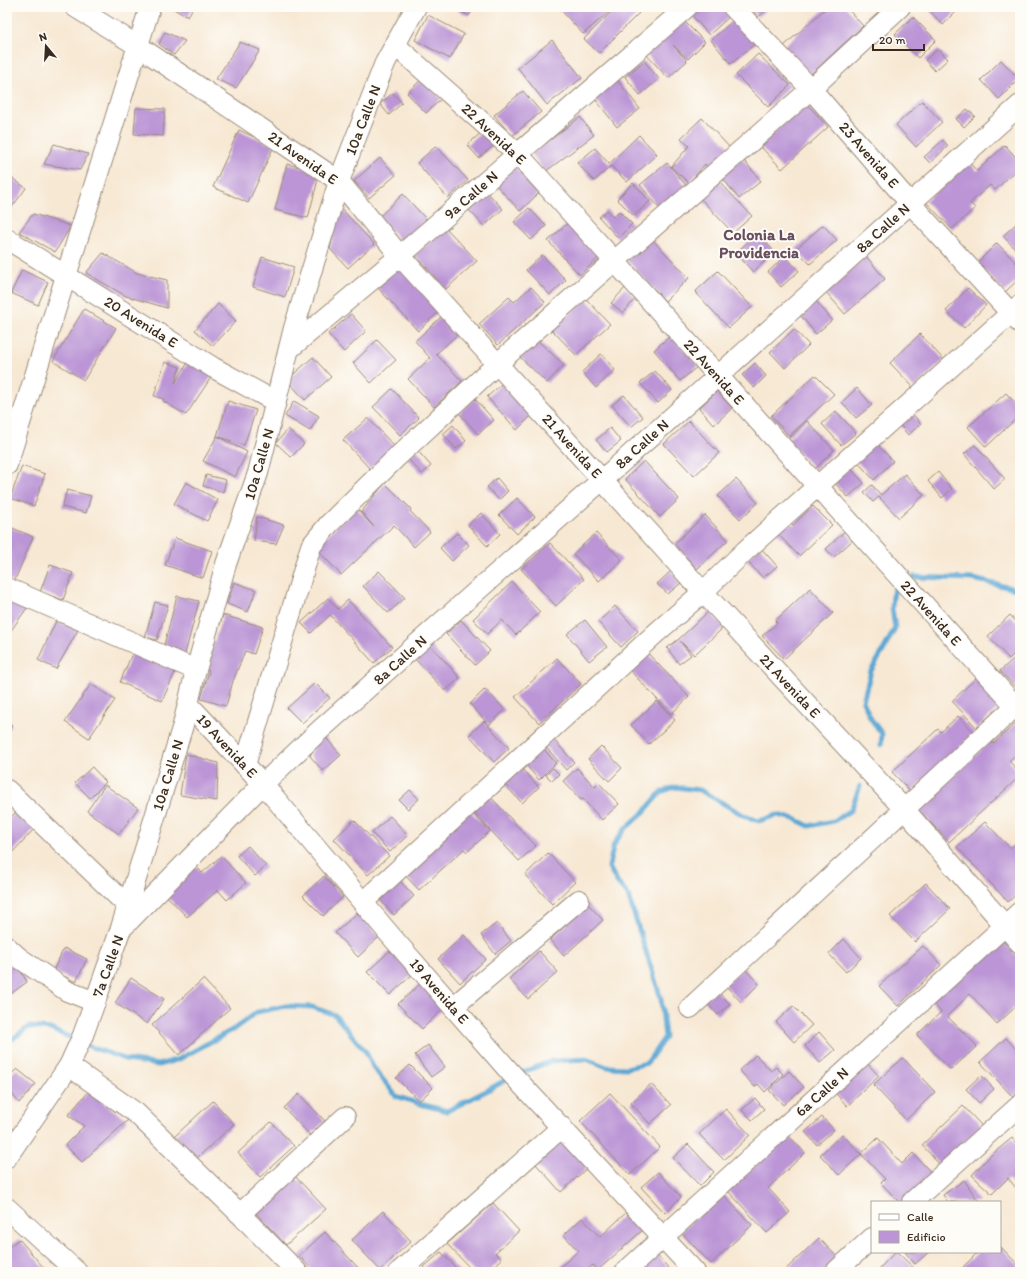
<svg xmlns="http://www.w3.org/2000/svg" width="1027" height="1279" font-family="Itim,sans-serif">
<style>
.lines{fill:none;stroke-linecap:round;stroke-linejoin:round}
.stream{stroke:#5ca7d4;stroke-width:5}
.building{fill:#bb95d6}
.minor-casing{stroke:#998978;stroke-width:22}
.minor{stroke:#fff;stroke-width:20}
.labels{text-anchor:middle;dominant-baseline:central;stroke-width:4;stroke-linejoin:round;paint-order:stroke}
.street-label{font-size:15px;fill:#3b2a1e;stroke:#fdfcf7}
.neighbourhood-label{font-size:16px;font-weight:bold;fill:#684f5e;stroke:#fdfcf7}
</style>
<rect width="100%" height="100%" fill="#fdfcf7"/>
<filter id="ink" filterUnits="userSpaceOnUse"><feTurbulence type="fractalNoise" baseFrequency=".025" numOctaves="2"/><feDisplacementMap in="SourceGraphic" scale="8" xChannelSelector="R" yChannelSelector="G"/><feConvolveMatrix kernelMatrix="1 2 1 2 8 2 1 2 1" color-interpolation-filters="sRGB"/></filter>
<filter id="wash" filterUnits="userSpaceOnUse"><feTurbulence type="fractalNoise" baseFrequency=".012" numOctaves="4" result="noise"/><feDisplacementMap in="SourceGraphic" scale="16" xChannelSelector="R" yChannelSelector="G"/><feGaussianBlur stdDeviation="0.9" result="paint"/><feColorMatrix in="noise" values="0 0 0 0 0 0 0 0 0 0 0 0 0 0 0 0 0 1.4 0 .05"/><feComposite in="paint" operator="in"/></filter>
<g filter="url(#wash)">
<rect width="100%" height="100%" fill="#f7e8d3"/>
<g class="lines">
<g class="stream">
<polyline points="914,577 973,579 1020,590"/>
<polyline points="881,745 882,734 871,719 863,701 871,671 883,651 895,628 892,608 893,596 896,586"/>
<polyline points="7,1043 29,1027 50,1029 76,1040"/>
<polyline points="83,1044 127,1060 159,1065 179,1059 234,1029 257,1012 286,1006 312,1007 335,1015 366,1052 373,1067 396,1096 417,1103 447,1111 486,1091 509,1078"/>
<polyline points="518,1074 552,1061 586,1059 607,1067 627,1068 647,1063 665,1037 661,999 628,895 617,882 609,867 614,844 625,829 645,811 661,792 675,787 700,790 745,816 759,821 777,815 795,819 809,826 834,821 851,810 860,786"/>
</g>
</g>
<g id="blocks">
<g class="building">
<polygon points="170,7 193,7 188,17"/>
<polygon points="451,7 473,7 469,16"/>
<polygon points="558,7 615,7 583,34"/>
<polygon points="616,7 633,7 639,13 599,53 584,39"/>
<polygon points="694,7 721,7 730,16 709,35 689,12"/>
<polygon points="750,7 770,7 758,17"/>
<polygon points="827,7 846,7 863,26 810,75 784,46"/>
<polygon points="926,7 957,7 959,9 943,25"/>
<polygon points="428,15 464,34 450,59 415,40"/>
<polygon points="913,17 936,40 918,58 895,34"/>
<polygon points="736,18 757,42 731,64 711,40"/>
<polygon points="684,21 705,42 688,59 673,45 687,61 668,78 643,51"/>
<polygon points="165,32 185,41 174,55 159,44"/>
<polygon points="552,40 582,78 547,105 518,68"/>
<polygon points="240,42 260,50 236,88 216,79"/>
<polygon points="938,49 948,59 935,71 925,60"/>
<polygon points="758,54 790,85 768,107 736,75"/>
<polygon points="1001,60 1019,79 999,99 981,80"/>
<polygon points="644,61 659,79 640,95 625,77"/>
<polygon points="615,77 640,109 617,127 592,95"/>
<polygon points="423,78 441,99 426,113 407,93"/>
<polygon points="523,91 541,112 512,136 494,115"/>
<polygon points="393,93 402,103 389,115 380,104"/>
<polygon points="922,101 942,122 916,147 896,125"/>
<polygon points="806,103 828,127 782,169 760,146"/>
<polygon points="136,108 165,109 163,136 134,134"/>
<polygon points="967,109 975,116 964,127 956,119"/>
<polygon points="580,117 594,135 545,172 532,154"/>
<polygon points="702,118 733,151 712,171 705,164 689,183 671,167 688,188 661,210 640,185 667,163 671,167 689,146 681,138"/>
<polygon points="239,130 274,146 248,203 213,187"/>
<polygon points="482,132 494,145 479,158 467,145"/>
<polygon points="639,135 657,154 627,182 611,166 594,181 577,163 595,148 609,164"/>
<polygon points="943,140 948,146 930,163 924,157"/>
<polygon points="54,144 88,154 80,170 44,164"/>
<polygon points="1005,145 1020,162 1020,167 995,190 990,185 970,203 975,208 952,229 925,201 968,161 977,171"/>
<polygon points="436,146 468,180 448,198 417,163"/>
<polygon points="380,158 396,175 369,198 354,181"/>
<polygon points="742,158 761,181 739,199 721,176"/>
<polygon points="287,164 320,172 308,218 275,210"/>
<polygon points="515,167 539,193 520,211 495,184"/>
<polygon points="9,176 26,188 7,214 7,178"/>
<polygon points="718,180 752,216 733,233 699,197"/>
<polygon points="633,183 650,201 634,216 617,199"/>
<polygon points="485,190 503,209 484,226 466,207"/>
<polygon points="403,194 426,219 402,242 379,217"/>
<polygon points="340,207 374,244 348,268 330,249"/>
<polygon points="529,208 546,226 531,240 514,222"/>
<polygon points="607,210 613,217 619,211 632,224 618,238 599,217"/>
<polygon points="33,214 71,226 55,252 19,232"/>
<polygon points="1020,220 1020,254 1003,236"/>
<polygon points="568,223 599,257 580,275 548,241"/>
<polygon points="823,225 837,240 810,264 796,249"/>
<polygon points="446,228 477,261 446,289 415,255"/>
<polygon points="757,233 775,252 753,272 736,253"/>
<polygon points="651,238 689,278 665,301 627,260"/>
<polygon points="997,243 1020,267 1020,278 1005,292 977,263"/>
<polygon points="103,253 137,273 167,280 167,308 126,296 86,273"/>
<polygon points="542,255 566,280 550,295 526,270"/>
<polygon points="785,256 799,271 781,287 768,272"/>
<polygon points="866,256 885,279 845,314 825,291"/>
<polygon points="262,257 294,267 285,297 253,287"/>
<polygon points="398,266 440,311 418,331 376,286"/>
<polygon points="22,270 48,282 38,305 11,293"/>
<polygon points="718,271 752,307 729,328 695,292"/>
<polygon points="531,287 545,302 498,345 479,324 509,297 514,302"/>
<polygon points="625,288 636,298 623,313 611,303"/>
<polygon points="968,288 986,305 964,328 946,311"/>
<polygon points="586,299 610,324 576,355 552,330"/>
<polygon points="816,301 832,320 816,334 800,315"/>
<polygon points="218,304 236,321 213,346 195,330"/>
<polygon points="84,309 116,328 84,380 53,361"/>
<polygon points="351,314 366,331 344,352 328,334"/>
<polygon points="442,316 458,334 436,354 462,381 434,407 408,379 430,358 415,341"/>
<polygon points="794,329 809,345 785,368 770,352"/>
<polygon points="920,334 944,360 914,388 890,363"/>
<polygon points="671,335 698,366 680,381 654,350"/>
<polygon points="377,340 396,360 371,383 353,363"/>
<polygon points="537,340 564,365 547,383 520,357"/>
<polygon points="601,354 615,370 596,388 582,372"/>
<polygon points="313,357 331,377 305,400 287,380"/>
<polygon points="189,361 212,376 186,415 163,401 164,399 154,396 165,362 180,367 175,383"/>
<polygon points="755,363 766,376 754,388 742,375"/>
<polygon points="655,371 672,390 658,403 640,383"/>
<polygon points="815,375 834,394 789,436 771,416"/>
<polygon points="505,381 534,413 517,430 487,397"/>
<polygon points="857,388 872,405 856,418 842,402"/>
<polygon points="392,389 419,418 400,435 373,407"/>
<polygon points="717,391 732,408 714,425 699,408"/>
<polygon points="1006,393 1019,407 1020,406 1020,415 986,447 968,427"/>
<polygon points="624,395 643,417 631,427 612,405"/>
<polygon points="475,399 494,420 478,434 459,413"/>
<polygon points="228,401 256,410 244,445 217,436 247,452 235,477 203,461 217,436"/>
<polygon points="294,401 319,416 310,431 285,416"/>
<polygon points="836,411 856,433 841,445 822,424"/>
<polygon points="912,413 921,424 908,435 899,424"/>
<polygon points="368,418 395,447 370,469 343,440"/>
<polygon points="689,421 719,453 694,476 664,444"/>
<polygon points="807,421 834,450 815,469 787,440"/>
<polygon points="453,425 466,441 456,449 443,434"/>
<polygon points="610,428 621,441 607,452 596,440"/>
<polygon points="288,429 304,444 291,457 276,443"/>
<polygon points="874,441 893,461 874,480 855,459"/>
<polygon points="975,445 1005,479 994,489 964,454"/>
<polygon points="417,450 431,466 422,474 407,458"/>
<polygon points="644,461 679,499 660,517 625,479"/>
<polygon points="22,466 45,474 34,506 10,498"/>
<polygon points="849,467 864,483 848,497 833,481"/>
<polygon points="938,472 952,489 942,498 928,481"/>
<polygon points="905,474 924,495 899,518 879,497 873,502 864,492 872,485 881,495"/>
<polygon points="206,475 226,480 223,492 203,486"/>
<polygon points="497,478 508,491 499,500 487,487"/>
<polygon points="736,479 758,503 740,519 718,496"/>
<polygon points="186,482 218,500 207,521 174,504"/>
<polygon points="385,483 411,509 410,511 430,532 414,547 394,525 341,575 315,547 356,508 374,527 361,512"/>
<polygon points="67,490 91,496 86,513 62,507"/>
<polygon points="517,498 535,517 517,534 499,515"/>
<polygon points="813,506 832,525 799,556 776,532 789,521 793,525"/>
<polygon points="481,513 500,534 487,546 468,525"/>
<polygon points="705,515 728,540 697,569 674,544"/>
<polygon points="257,517 284,525 276,544 254,541"/>
<polygon points="8,526 33,537 14,582 7,579"/>
<polygon points="845,531 853,540 834,557 826,549"/>
<polygon points="457,533 469,545 452,561 440,548"/>
<polygon points="596,533 622,560 599,581 573,554"/>
<polygon points="175,538 212,551 203,578 165,565"/>
<polygon points="550,543 584,579 556,606 521,569"/>
<polygon points="760,547 777,566 763,578 746,560"/>
<polygon points="50,565 73,573 63,600 40,592"/>
<polygon points="379,571 405,598 388,613 363,586"/>
<polygon points="671,571 681,583 668,594 657,584"/>
<polygon points="234,582 256,590 248,612 227,604"/>
<polygon points="512,582 540,612 516,635 502,620 487,634 473,619"/>
<polygon points="810,588 833,613 784,659 762,636 777,623 775,621"/>
<polygon points="177,596 199,601 185,654 163,649"/>
<polygon points="12,597 27,608 7,636 7,600 8,602"/>
<polygon points="328,598 338,609 348,600 392,647 374,663 330,615 311,633 301,623"/>
<polygon points="155,602 168,605 157,640 145,637"/>
<polygon points="615,606 638,631 621,647 598,622"/>
<polygon points="709,611 724,627 694,655 680,641 691,655 679,664 667,648 679,639"/>
<polygon points="223,615 263,627 254,654 245,651 233,681 226,706 201,699 209,671 202,668 214,642"/>
<polygon points="1010,615 1020,626 1020,648 1009,659 988,636"/>
<polygon points="461,620 490,651 475,665 446,634"/>
<polygon points="585,620 607,647 589,661 567,634"/>
<polygon points="56,621 78,630 56,669 38,660"/>
<polygon points="429,644 460,678 445,691 414,658"/>
<polygon points="643,648 689,697 671,714 625,665"/>
<polygon points="134,649 177,668 162,701 120,682"/>
<polygon points="1020,653 1020,692 1000,671"/>
<polygon points="557,658 581,684 539,723 515,697"/>
<polygon points="976,678 1001,705 977,728 952,701"/>
<polygon points="315,683 330,698 302,723 287,708"/>
<polygon points="91,684 115,700 89,738 65,722"/>
<polygon points="485,689 505,710 489,725 470,704"/>
<polygon points="657,701 675,720 649,744 631,725"/>
<polygon points="958,716 975,733 911,792 892,772 938,729 941,732"/>
<polygon points="1020,719 1020,751 1009,761 1020,773 1020,776 949,842 918,809 991,741 993,744"/>
<polygon points="484,721 509,748 494,762 469,735"/>
<polygon points="7,722 12,726 7,732"/>
<polygon points="321,732 341,755 323,771 310,756"/>
<polygon points="553,739 574,762 566,770 545,746"/>
<polygon points="601,746 622,768 609,781 588,759"/>
<polygon points="542,747 556,763 539,780 524,763"/>
<polygon points="186,754 218,763 217,801 180,795"/>
<polygon points="519,766 539,787 522,803 502,782"/>
<polygon points="92,767 106,782 90,798 75,783"/>
<polygon points="553,768 559,774 552,781 546,775"/>
<polygon points="577,768 595,787 599,783 619,804 602,820 583,799 581,800 563,781"/>
<polygon points="105,785 138,808 119,834 87,811"/>
<polygon points="410,790 419,799 408,809 399,800"/>
<polygon points="486,792 536,846 519,861 470,808"/>
<polygon points="469,810 490,831 467,852 464,849 419,890 402,872"/>
<polygon points="17,811 35,828 10,855 7,852 7,821"/>
<polygon points="390,816 408,835 390,852 372,833"/>
<polygon points="354,820 389,856 368,875 334,839"/>
<polygon points="985,822 1010,848 1020,839 1020,891 1008,902 957,847"/>
<polygon points="248,846 266,866 255,876 237,856"/>
<polygon points="548,853 575,882 552,904 525,875"/>
<polygon points="221,856 246,883 227,900 218,890 187,917 163,892 194,864 202,873"/>
<polygon points="324,876 343,897 323,916 303,896"/>
<polygon points="398,879 414,896 394,915 378,898"/>
<polygon points="926,883 950,909 915,942 890,916"/>
<polygon points="586,902 603,920 564,956 550,940 567,924 565,922"/>
<polygon points="357,913 379,937 358,957 335,933"/>
<polygon points="497,923 511,941 495,954 481,935"/>
<polygon points="464,935 486,959 460,983 438,959"/>
<polygon points="844,939 861,958 846,972 829,954"/>
<polygon points="1001,939 1020,959 1020,1003 997,1024 970,994 947,1016 977,1046 951,1070 917,1035 941,1012 930,1000"/>
<polygon points="923,946 941,965 898,1006 879,986"/>
<polygon points="64,948 87,959 76,982 53,971"/>
<polygon points="393,948 415,972 390,995 367,972"/>
<polygon points="539,951 558,972 528,999 509,979"/>
<polygon points="15,961 27,982 9,995 7,993 7,967"/>
<polygon points="744,968 759,984 741,1002 725,985"/>
<polygon points="131,978 164,999 147,1024 115,1003"/>
<polygon points="203,979 230,1008 179,1055 152,1025"/>
<polygon points="422,982 445,1007 422,1029 398,1004"/>
<polygon points="716,990 730,1004 718,1015 704,1000"/>
<polygon points="793,1006 812,1025 794,1042 776,1022"/>
<polygon points="819,1032 835,1050 820,1063 805,1046"/>
<polygon points="1006,1038 1016,1049 1020,1045 1020,1090 1013,1097 980,1062"/>
<polygon points="428,1045 445,1067 431,1077 415,1055"/>
<polygon points="756,1055 771,1071 776,1067 783,1074 765,1092 758,1084 755,1087 739,1070"/>
<polygon points="903,1058 935,1092 906,1120 873,1085"/>
<polygon points="863,1059 879,1076 847,1106 831,1088"/>
<polygon points="410,1065 433,1088 419,1101 396,1078"/>
<polygon points="17,1069 36,1084 19,1103 7,1087 7,1078"/>
<polygon points="789,1071 804,1087 783,1105 769,1090"/>
<polygon points="981,1075 994,1089 979,1103 966,1089"/>
<polygon points="651,1084 671,1105 650,1124 631,1103"/>
<polygon points="92,1088 106,1105 128,1120 82,1162 65,1145 84,1126 68,1115"/>
<polygon points="610,1093 660,1147 630,1175 580,1121"/>
<polygon points="299,1094 325,1121 310,1135 284,1108"/>
<polygon points="755,1098 764,1109 752,1120 742,1110"/>
<polygon points="213,1101 234,1124 197,1158 175,1136"/>
<polygon points="963,1106 982,1126 940,1165 922,1145"/>
<polygon points="726,1109 750,1135 724,1160 699,1134"/>
<polygon points="822,1117 834,1130 817,1145 805,1132"/>
<polygon points="271,1122 294,1146 260,1177 238,1153"/>
<polygon points="842,1134 861,1154 839,1175 820,1155"/>
<polygon points="788,1135 805,1153 768,1188 790,1212 767,1233 728,1191"/>
<polygon points="562,1138 589,1166 561,1192 535,1163"/>
<polygon points="878,1138 902,1164 913,1153 935,1177 908,1202 899,1202 881,1183 885,1179 861,1154"/>
<polygon points="1012,1138 1020,1148 1020,1193 1008,1178 992,1194 972,1175 990,1156"/>
<polygon points="688,1144 714,1172 700,1186 673,1158"/>
<polygon points="658,1172 681,1197 665,1213 641,1187"/>
<polygon points="293,1174 326,1209 286,1245 253,1210"/>
<polygon points="964,1180 979,1202 948,1202 943,1195"/>
<polygon points="722,1193 752,1225 711,1264 681,1232"/>
<polygon points="493,1203 519,1231 495,1253 502,1259 488,1272 474,1272 447,1244"/>
<polygon points="383,1211 411,1241 380,1270 352,1240"/>
<polygon points="628,1211 644,1229 597,1271 593,1265 585,1272 559,1272 557,1270 578,1251 564,1235 582,1218 600,1237"/>
<polygon points="325,1232 362,1272 314,1272 299,1256"/>
<polygon points="819,1238 838,1258 823,1272 783,1272"/>
<polygon points="19,1239 44,1268 39,1272 10,1272 7,1268 7,1248"/>
<polygon points="1000,1246 1020,1267 1020,1272 958,1272 978,1252 1000,1252"/>
<polygon points="441,1252 460,1272 429,1272 424,1267"/>
<polygon points="895,1252 897,1252 918,1272 878,1272 877,1271"/>
<polygon points="905,1252 929,1252 915,1264"/>
<polygon points="655,1253 672,1272 634,1272"/>
</g>
</g>
</g>
<g filter="url(#ink)">
<use href="#blocks" fill-opacity="0" stroke="#998978" stroke-width="1"/>
<g class="lines">
<g class="minor-casing">
<g id="minor">
<polyline points="75,7 138,46 339,181 400,256 703,592 904,809 1020,943"/>
<polyline points="733,7 811,89 910,203 1019,322"/>
<polyline points="395,45 518,154 1020,711"/>
<polyline points="7,239 214,368 276,402"/>
<polyline points="289,349 400,256 687,7"/>
<polyline points="7,465 150,7"/>
<polyline points="7,588 196,670"/>
<polyline points="189,705 263,784 391,936 510,1072 695,1272"/>
<polyline points="245,765 311,546 329,524 397,457 497,364 811,89 900,7"/>
<polyline points="7,790 128,906"/>
<polyline points="363,902 656,633 703,592 745,551 1020,305"/>
<polyline points="124,926 263,784 320,730 602,480 1020,105"/>
<polyline points="7,947 18,957 67,991 95,1002"/>
<polyline points="453,1007 579,900"/>
<polyline points="690,1008 1020,702"/>
<polyline points="69,1066 136,1113 240,1214 297,1272"/>
<polyline points="7,1157 69,1066 83,1035 95,1002 121,928 183,725 196,670 226,564 258,473 294,328 339,181 385,63 416,7"/>
<polyline points="912,1202 1020,1105"/>
<polyline points="7,1208 77,1272"/>
<polyline points="240,1214 345,1117"/>
<polyline points="399,1272 562,1127"/>
<polyline points="625,1272 1020,912"/>
<polyline points="835,1272 872,1238"/>
</g>
</g>
<use href="#minor" class="minor"/>
</g>
</g>
<g class="labels">
<g class="street-label">
<text transform="translate(363 120) rotate(-69)">10a Calle N</text>
<text transform="translate(494 134) rotate(43)">22 Avenida E</text>
<text transform="translate(869 155) rotate(49)">23 Avenida E</text>
<text transform="translate(303 158) rotate(35)">21 Avenida E</text>
<text transform="translate(471 195) rotate(-41)">9a Calle N</text>
<text transform="translate(883 228) rotate(-42)">8a Calle N</text>
<text transform="translate(141 322) rotate(32)">20 Avenida E</text>
<text transform="translate(714 372) rotate(48)">22 Avenida E</text>
<text transform="translate(642 444) rotate(-42)">8a Calle N</text>
<text transform="translate(572 446) rotate(48)">21 Avenida E</text>
<text transform="translate(259 464) rotate(-74)">10a Calle N</text>
<text transform="translate(931 613) rotate(48)">22 Avenida E</text>
<text transform="translate(400 660) rotate(-42)">8a Calle N</text>
<text transform="translate(790 686) rotate(47)">21 Avenida E</text>
<text transform="translate(227 746) rotate(47)">19 Avenida E</text>
<text transform="translate(168 775) rotate(-73)">10a Calle N</text>
<text transform="translate(108 966) rotate(-70)">7a Calle N</text>
<text transform="translate(439 991) rotate(49)">19 Avenida E</text>
<text transform="translate(822 1092) rotate(-42)">6a Calle N</text>
</g>
<g class="neighbourhood-label">
<text x="759" y="234">Colonia La<tspan x="759" dy="18">Providencia</tspan></text>
</g>
</g>
<rect width="1027" height="1279" fill="none" stroke="#fdfcf7" stroke-width="24"/>
<rect x="871" y="1201" width="130" height="52" fill="#fdfcf7" stroke="#afa8a0"/>
<rect x="879" y="1214" width="20" height="6" fill="#ffffff" stroke="#afa8a0"/>
<text x="907" y="1221" font-size="12" fill="#3b2a1e">Calle</text>
<rect x="879" y="1231" width="20" height="12" fill="#bb95d6" stroke="#afa8a0"/>
<text x="907" y="1241" font-size="12" fill="#3b2a1e">Edificio</text>
<g transform="translate(46 46) rotate(342)" stroke="#fdfcf7" stroke-width="3" paint-order="stroke">
<path d="M0-3L7 15L0 10L-7 15Z" fill="#3b2a1e"/>
<text y="-6" font-size="11" font-weight="bold" text-anchor="middle" fill="#3b2a1e">N</text>
</g>
<path d="M873 44v6h51v-6" fill="none" stroke="#3b2a1e" stroke-width="2"/>
<text x="879" y="44" font-size="12" fill="#3b2a1e" stroke="#fdfcf7" stroke-width="3" paint-order="stroke">20 m</text>
</svg>
